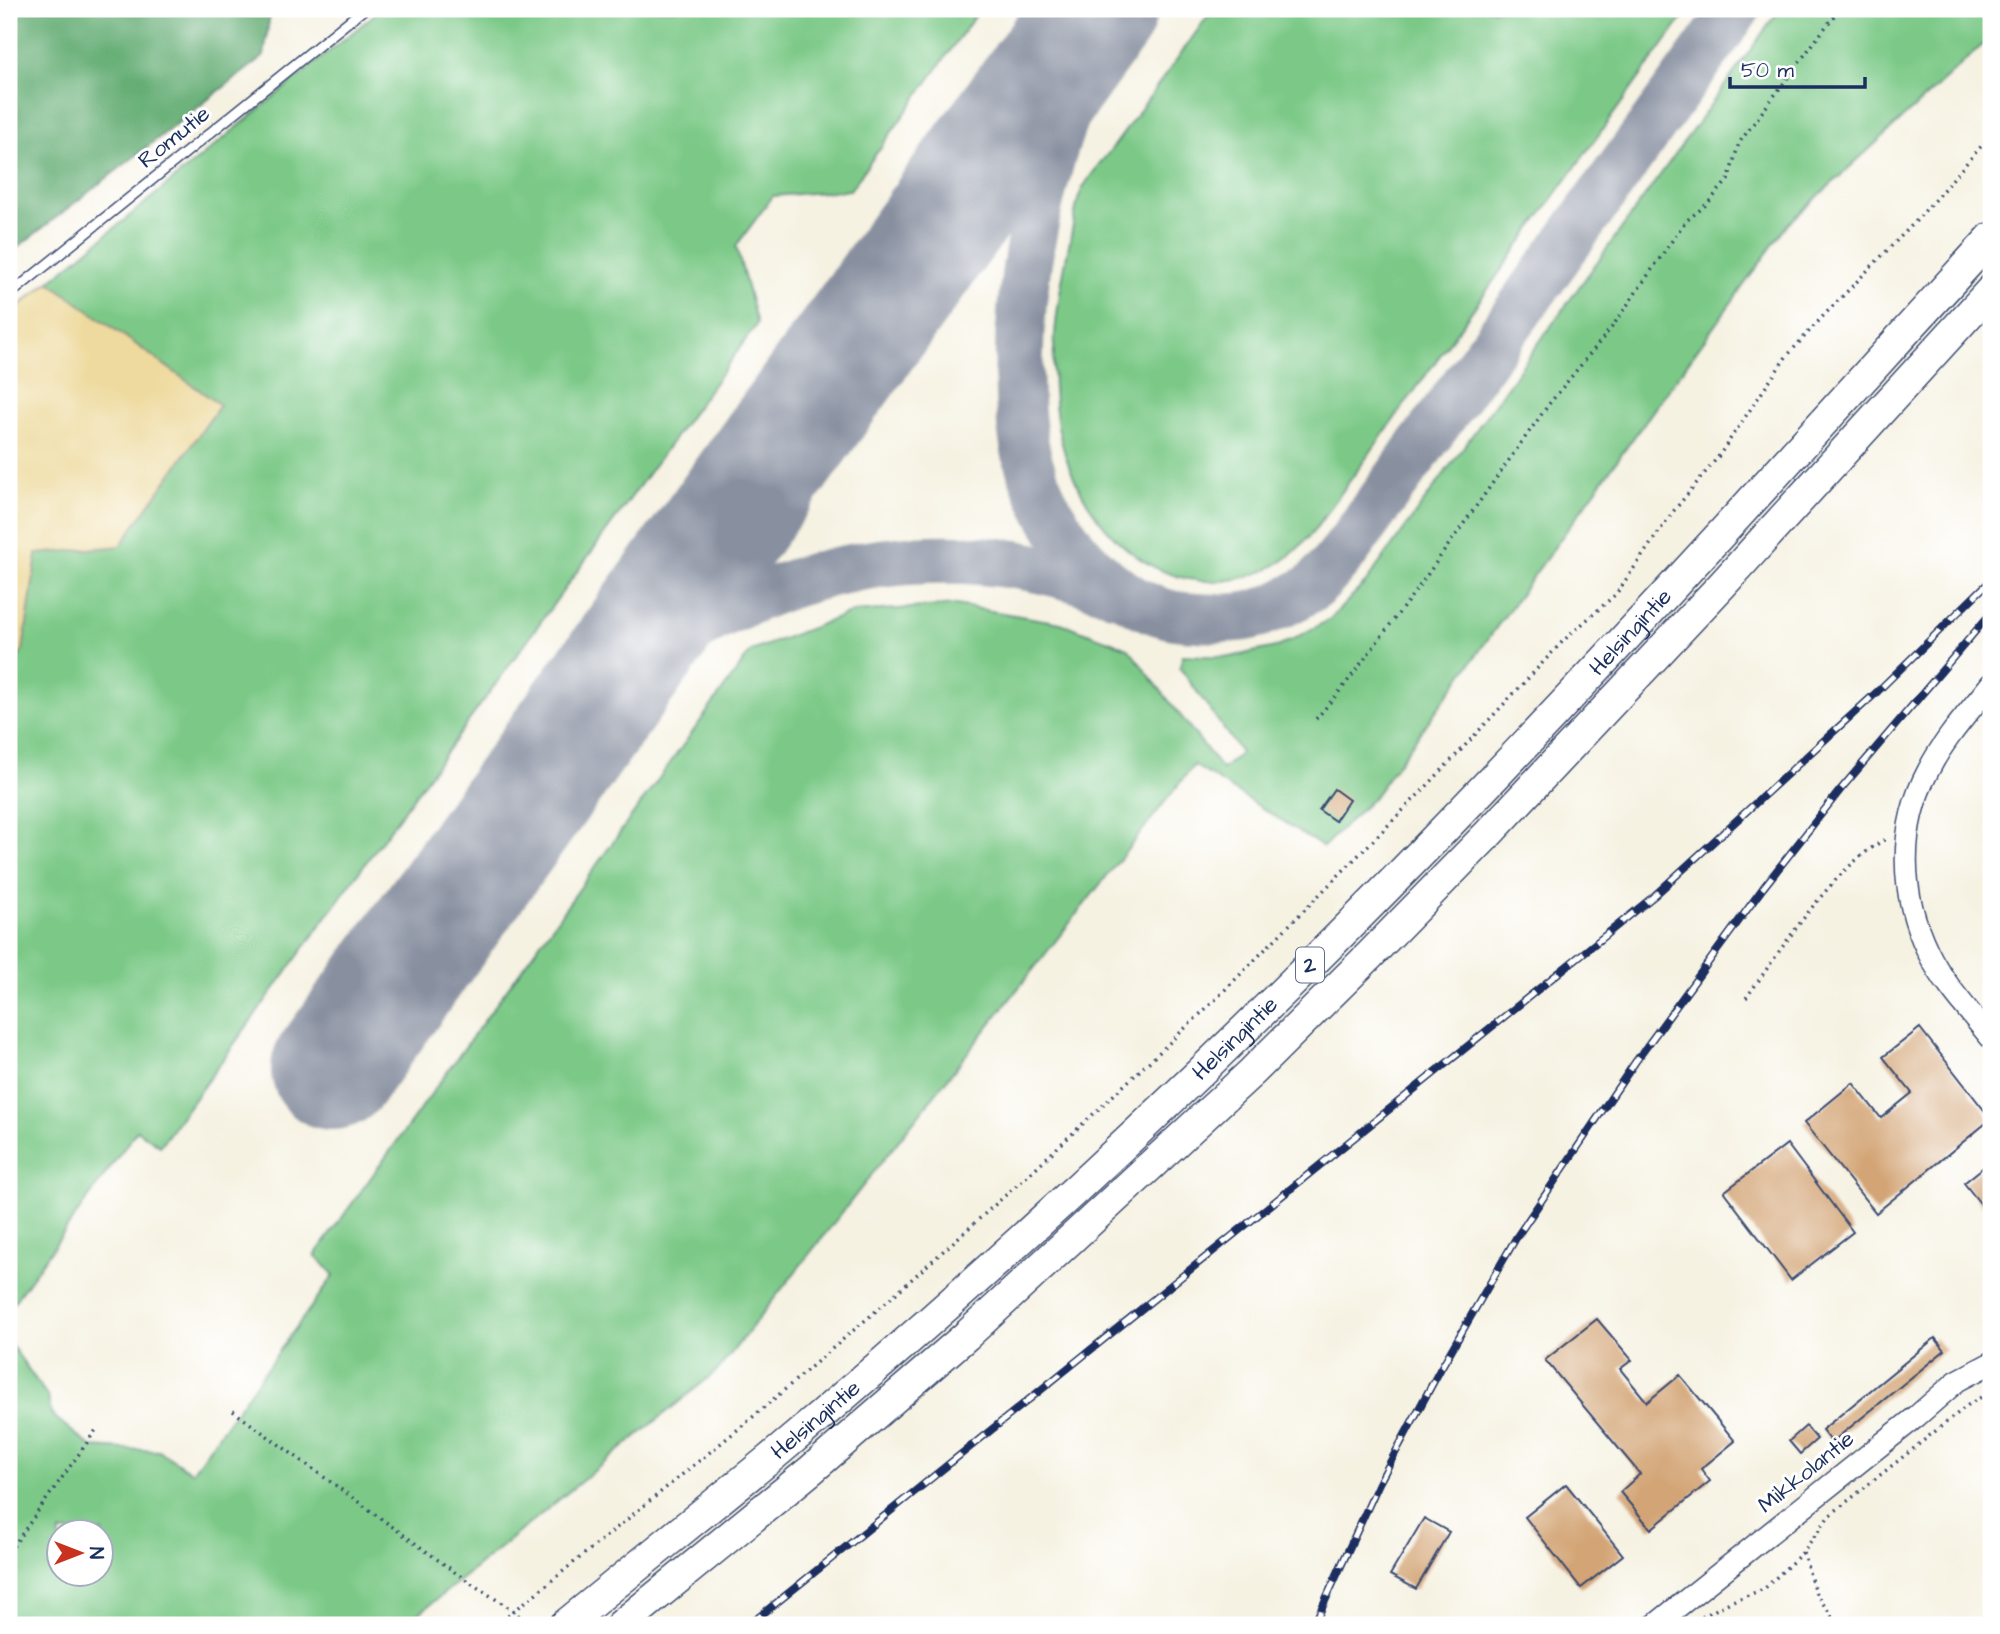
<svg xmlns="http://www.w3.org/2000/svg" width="2000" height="1634" font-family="'Architects Daughter',sans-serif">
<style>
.green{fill:#7cc987;stroke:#4c7c72;stroke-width:2;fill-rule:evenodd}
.forest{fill:#65ad74;stroke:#406e69;stroke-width:2}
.sand{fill:#eeda9e;stroke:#84847e;stroke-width:2}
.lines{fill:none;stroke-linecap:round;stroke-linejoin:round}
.taxiway{stroke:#8890a0;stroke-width:49}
.runway{stroke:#8890a0;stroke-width:122}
.building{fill:#d3a475}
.service-casing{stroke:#3c4c72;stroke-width:12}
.tertiary-casing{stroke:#3c4c72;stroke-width:24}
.trunk-casing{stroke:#3c4c72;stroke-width:33}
.path{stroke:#3c4c72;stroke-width:3.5;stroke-dasharray:2 5;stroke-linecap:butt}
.service{stroke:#fff;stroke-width:9}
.tertiary{stroke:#fff;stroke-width:21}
.trunk{stroke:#fff;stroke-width:30}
.rail-casing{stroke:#1b2f5e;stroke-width:8}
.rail{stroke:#fff;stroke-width:5;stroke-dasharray:16;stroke-linecap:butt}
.labels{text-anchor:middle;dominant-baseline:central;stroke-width:6;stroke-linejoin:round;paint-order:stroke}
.shield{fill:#fff;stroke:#5f6d8e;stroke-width:2}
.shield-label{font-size:21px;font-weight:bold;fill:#1b2f5e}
.street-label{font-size:23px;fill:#1b2f5e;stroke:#fff}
</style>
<rect width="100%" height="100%" fill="#fff"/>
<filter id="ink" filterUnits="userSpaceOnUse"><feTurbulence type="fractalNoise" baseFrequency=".0143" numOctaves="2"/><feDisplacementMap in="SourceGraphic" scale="14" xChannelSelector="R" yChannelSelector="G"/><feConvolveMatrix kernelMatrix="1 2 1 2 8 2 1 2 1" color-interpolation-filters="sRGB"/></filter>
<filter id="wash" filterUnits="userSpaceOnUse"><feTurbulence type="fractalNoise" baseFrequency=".00686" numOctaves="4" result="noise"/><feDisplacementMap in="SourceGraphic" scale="28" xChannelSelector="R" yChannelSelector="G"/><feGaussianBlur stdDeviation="1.57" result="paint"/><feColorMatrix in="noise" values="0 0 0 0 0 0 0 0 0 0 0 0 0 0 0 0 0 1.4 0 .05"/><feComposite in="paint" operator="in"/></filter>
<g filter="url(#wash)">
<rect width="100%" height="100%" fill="#f6f2e2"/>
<g class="green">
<polygon points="381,9 980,9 850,190 773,196 736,246 757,324 160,1146 137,1130 9,1309 9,671 23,650 37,554 120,546 220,405 49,282"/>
<path d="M 1213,9 L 1689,9 L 1313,532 C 1303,543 1294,554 1282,561 C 1264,573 1243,579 1222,581 C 1140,587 1079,514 1061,440 C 1045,374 1057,300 1071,235 C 1074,222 1075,206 1080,194 C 1087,177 1106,157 1117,142 C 1149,98 1181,53 1213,9 Z"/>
<path d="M 1780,9 L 1991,9 L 1991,37 L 1788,224 L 1373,798 L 1323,847 L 1194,765 L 718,1370 L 405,1625 L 9,1625 L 9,1342 L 48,1397 L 51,1414 L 91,1447 L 159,1451 L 192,1472 L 334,1275 L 315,1255 L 751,651 L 853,612 L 956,605 L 1061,623 L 1128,648 L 1222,769 L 1241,753 L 1180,668 L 1183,655 L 1230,657 L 1280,646 L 1329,620 L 1366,582 ZM 60,1532 L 102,1532 L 102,1574 L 60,1574 Z"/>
</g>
<polygon class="forest" points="9,9 175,9 270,13 264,56 9,254"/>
<polygon class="sand" points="49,282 220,405 120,546 37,554 23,650 9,671 9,314"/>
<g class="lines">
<g class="taxiway">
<path d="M 1110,9 C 1055,119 1020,241 1019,365 C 1019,398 1020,432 1029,464 C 1040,500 1059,533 1084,560 C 1111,589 1148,615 1188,617 C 1234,620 1254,620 1295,597 C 1302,593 1311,589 1317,583 C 1327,573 1336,562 1345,551 L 1736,9"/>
<path d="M 576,730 C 598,709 618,686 641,667 C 661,650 685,635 707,621 C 719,613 733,608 746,602 C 860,550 997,544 1115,592"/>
</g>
<polyline class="runway" points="332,1069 1096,9"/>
</g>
<g id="blocks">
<g class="building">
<polygon points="1334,789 1349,800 1335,821 1319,810"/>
<polygon points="1920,1028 1991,1119 1876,1213 1804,1123 1853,1083 1881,1118 1912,1093 1883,1057"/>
<polygon points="1787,1144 1853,1232 1791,1280 1724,1192"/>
<polygon points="1991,1161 1991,1217 1964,1183"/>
<polygon points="1597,1319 1632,1360 1620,1369 1647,1402 1680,1375 1735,1441 1701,1469 1710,1481 1651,1529 1620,1492 1640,1474 1545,1360"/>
<polygon points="1935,1338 1945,1350 1832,1442 1822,1430"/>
<polygon points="1806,1426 1817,1439 1800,1454 1789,1441"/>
<polygon points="1566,1484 1623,1555 1581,1588 1525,1517"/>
<polygon points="1424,1518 1449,1532 1416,1589 1390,1575"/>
</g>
</g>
</g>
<g filter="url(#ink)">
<use href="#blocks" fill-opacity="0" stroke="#3c4c72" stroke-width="2"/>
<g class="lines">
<g class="service-casing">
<polyline id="service" points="9,295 364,9"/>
</g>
<g class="tertiary-casing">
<g id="tertiary">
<path d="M 1991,684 C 1969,712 1944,739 1928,771 C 1898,827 1900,895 1928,952 C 1943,983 1969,1011 1991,1038"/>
<polyline points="1655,1625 1917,1416 1957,1381 1991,1363"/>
</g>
</g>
<g class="trunk-casing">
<g id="trunk">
<path id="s1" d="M 565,1625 C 632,1570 700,1516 767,1461 C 956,1303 1139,1135 1314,961 C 1548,729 1768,482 1991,238"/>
<polyline points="621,1625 811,1470 966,1336 1252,1072 1369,956 1488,834 1722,585 1991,290"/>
</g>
</g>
<g class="path">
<polyline points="1316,719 1344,686 1420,585 1549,404 1612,327 1685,222 1707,204 1728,180 1739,143 1839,9"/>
<path d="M 1746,998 C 1783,948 1833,866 1888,838"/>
<polyline points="233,1411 463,1578 514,1611 529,1625"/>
<polyline points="9,1552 96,1430"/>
<polyline points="1803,1552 1815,1592 1838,1625"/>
<polyline points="1696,1620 1730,1602 1764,1589 1803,1552 1829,1516 1968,1405 1991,1391"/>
<polyline points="497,1625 747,1422 876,1311 1026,1177 1213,1002 1429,784 1563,641 1616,594 1672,513 1718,457 1786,357 1825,314 1916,221 1991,135"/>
</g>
<use href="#service" class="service"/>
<use href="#tertiary" class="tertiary"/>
<use href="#trunk" class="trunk"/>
<g class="rail-casing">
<g id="rail">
<polyline points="749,1625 1654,896 1877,692 1991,580"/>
<polyline points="1314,1625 1379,1483 1441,1368 1516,1238 1636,1061 1763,888 1841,789 1991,613"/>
</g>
</g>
<use href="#rail" class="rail"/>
</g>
</g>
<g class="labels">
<rect class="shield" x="1296" y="947.5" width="28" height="35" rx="5"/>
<g class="shield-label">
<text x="1310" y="965">2</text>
</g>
<g class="street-label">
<text transform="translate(174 137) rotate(-39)">Romutie</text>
<text stroke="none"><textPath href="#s1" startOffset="1458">Helsingintie</textPath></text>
<text stroke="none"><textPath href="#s1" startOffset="891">Helsingintie</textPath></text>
<text stroke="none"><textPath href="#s1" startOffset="324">Helsingintie</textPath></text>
<text transform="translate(1806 1472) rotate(-39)">Mikkolantie</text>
</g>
</g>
<rect width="2000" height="1634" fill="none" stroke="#fff" stroke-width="35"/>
<g transform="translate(80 1553) rotate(90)"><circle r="33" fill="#ffffff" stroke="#a4acbf" stroke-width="2"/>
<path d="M0-5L12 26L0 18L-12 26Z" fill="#c8321e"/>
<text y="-10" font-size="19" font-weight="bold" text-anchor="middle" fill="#1b2f5e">N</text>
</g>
<path d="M1730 77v10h135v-10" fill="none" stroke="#1b2f5e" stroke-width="3.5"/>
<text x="1741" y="77" font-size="21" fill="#1b2f5e" stroke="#ffffff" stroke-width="5" paint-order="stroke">50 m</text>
</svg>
